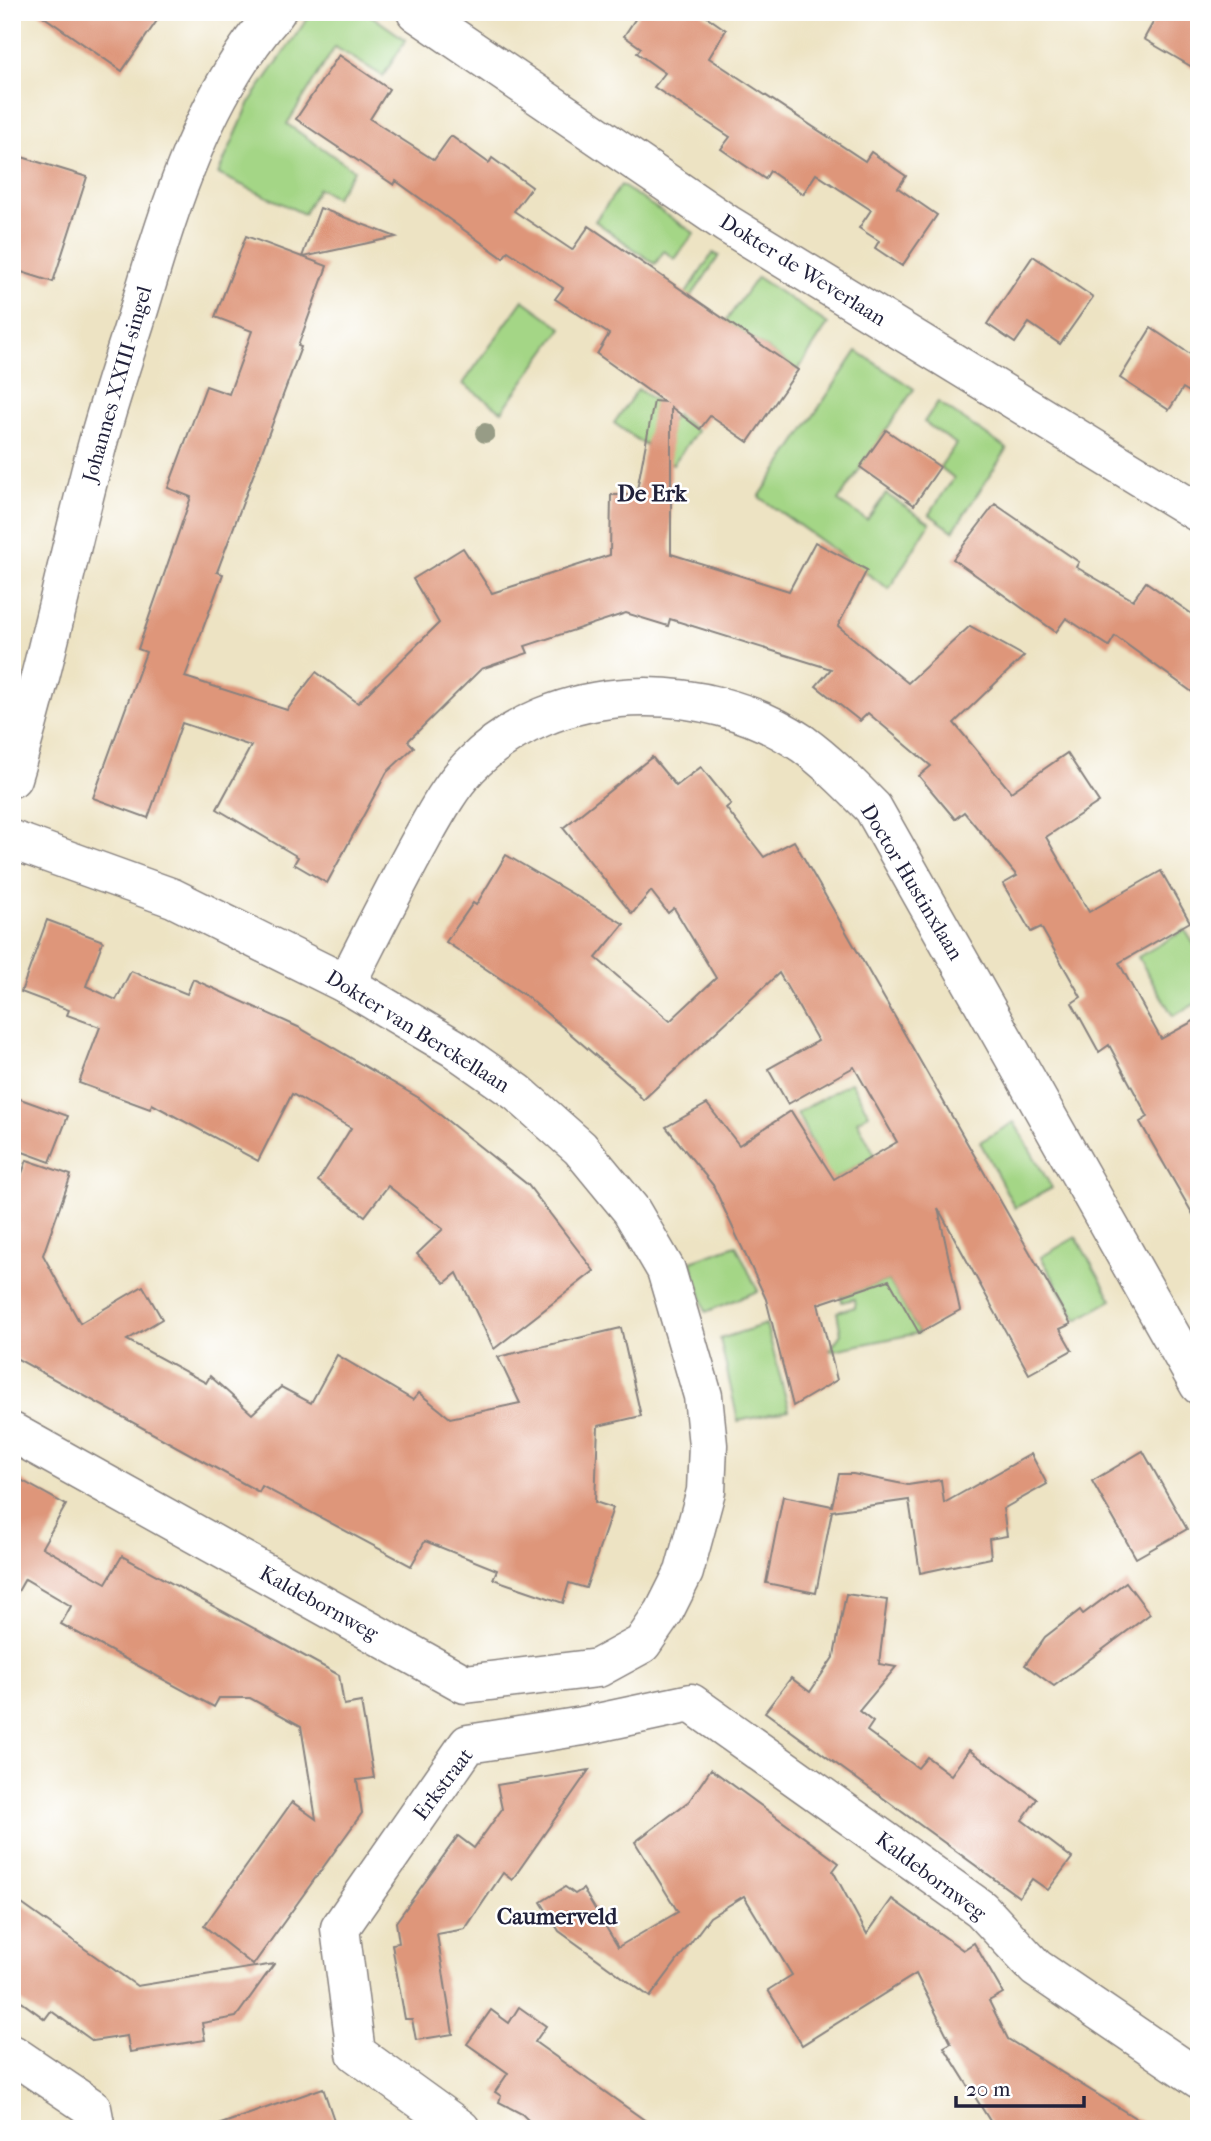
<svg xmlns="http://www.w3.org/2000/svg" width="1211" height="2141" font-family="'IM FELL French Canon',serif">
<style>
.green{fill:#a4d686;stroke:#637c60;stroke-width:2}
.building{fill:#de967a}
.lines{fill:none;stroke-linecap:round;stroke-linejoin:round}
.minor-casing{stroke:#88827f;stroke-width:41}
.minor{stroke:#fff;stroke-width:38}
.tree{fill:#979c86}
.labels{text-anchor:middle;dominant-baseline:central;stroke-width:5;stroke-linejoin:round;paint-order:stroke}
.street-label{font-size:21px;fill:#22223b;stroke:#fff}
.neighbourhood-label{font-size:23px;font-weight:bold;fill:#22223b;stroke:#fff}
</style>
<rect width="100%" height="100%" fill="#fff"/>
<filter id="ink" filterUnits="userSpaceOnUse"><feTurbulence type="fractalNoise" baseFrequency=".0143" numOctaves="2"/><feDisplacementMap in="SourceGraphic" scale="14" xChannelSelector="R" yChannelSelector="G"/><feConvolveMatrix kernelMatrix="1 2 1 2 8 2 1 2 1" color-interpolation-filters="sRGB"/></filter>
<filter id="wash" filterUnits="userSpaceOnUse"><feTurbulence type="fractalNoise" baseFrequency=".00686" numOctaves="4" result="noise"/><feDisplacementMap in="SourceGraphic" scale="28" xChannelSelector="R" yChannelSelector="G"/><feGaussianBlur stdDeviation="1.57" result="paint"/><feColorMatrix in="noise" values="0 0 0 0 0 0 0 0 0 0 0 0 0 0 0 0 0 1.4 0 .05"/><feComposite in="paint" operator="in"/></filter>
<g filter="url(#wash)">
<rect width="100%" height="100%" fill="#ede3c3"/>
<g class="green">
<polygon points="312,12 366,12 406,40 383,76 335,47 287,124 354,170 335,198 318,188 304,214 218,174 251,100"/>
<polygon points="621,185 694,233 675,259 664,251 655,264 595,221"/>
<polygon points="713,253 719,256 658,345 653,343"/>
<polygon points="757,277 828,324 798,370 726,321"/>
<polygon points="523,300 562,328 502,411 463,384"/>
<polygon points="857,351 914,389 838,501 867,520 886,494 930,523 889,589 759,497"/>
<polygon points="638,389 669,410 645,445 614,423"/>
<polygon points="938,402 1007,449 953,531 929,514 954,478 940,467 956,444 924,422"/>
<polygon points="676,415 697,431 673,464 651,448"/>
<polygon points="1185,930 1199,952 1199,1002 1173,1016 1138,957"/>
<polygon points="851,1082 869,1114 857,1121 875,1155 831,1181 797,1113"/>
<polygon points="1014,1122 1052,1188 1015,1208 980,1142"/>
<polygon points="1076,1237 1112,1300 1077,1320 1041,1257"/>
<polygon points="736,1245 758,1291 706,1312 691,1261"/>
<polygon points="889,1280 919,1333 829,1351 841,1334 837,1312 855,1307 854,1299 842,1302 841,1296"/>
<polygon points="766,1324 789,1410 738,1421 720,1339"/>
</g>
<g id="blocks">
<g class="building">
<polygon points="37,12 163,12 122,71"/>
<polygon points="640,12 700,12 726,30 709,58 865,161 871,152 906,176 898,188 937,215 902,266 875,248 879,241 859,228 871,210 816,174 803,194 770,171 765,179 721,149 730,137 654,87 665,73 637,53 641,48 624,36"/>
<polygon points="1159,12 1199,12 1199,71 1144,39"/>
<polygon points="339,55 389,89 370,119 434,160 451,136 489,163 492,158 532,187 514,211 572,250 589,226 798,370 748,442 710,416 700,429 671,407 671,554 789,591 815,542 867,570 838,626 908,683 970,626 1024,656 954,723 1011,792 1067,753 1099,802 1046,837 1089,912 1161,871 1190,922 1119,963 1161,1039 1199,1018 1199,1225 1140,1122 1148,1117 1109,1045 1099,1052 1072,1003 1081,997 1041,927 1031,932 1003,884 1017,876 964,812 955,819 919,776 931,766 868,713 860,721 816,686 831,669 670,619 668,626 626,613 525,646 528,653 481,669 408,741 414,747 387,772 327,883 294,864 298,857 217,809 251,746 182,723 148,818 93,798 146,652 138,649 191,497 168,488 206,386 229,394 252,331 215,317 246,236 302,257 320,208 396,237 303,257 327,266 298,346 301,347 217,572 223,574 185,677 287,710 316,672 358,703 439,623 413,579 463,548 492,593 610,555 611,495 636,495 654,401 664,402 597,354 609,334 555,299 563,288 508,251 503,258 396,181 394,185 296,119"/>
<polygon points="12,154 87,177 53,282 12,269"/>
<polygon points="1033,256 1093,297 1060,344 1029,323 1015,343 987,324"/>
<polygon points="1151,328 1199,360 1199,398 1183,388 1169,410 1120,378"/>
<polygon points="886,430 940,467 914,505 860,467"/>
<polygon points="995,504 1079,562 1076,567 1133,600 1146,582 1199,619 1199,697 1115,636 1109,646 1066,618 1056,632 953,559"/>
<polygon points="652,757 676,786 701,767 731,804 726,808 764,857 794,841 1071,1324 1060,1329 1072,1350 1029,1374 938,1208 960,1310 919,1333 889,1280 818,1304 837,1380 793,1406 766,1299 713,1185 666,1127 707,1104 739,1145 791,1111 834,1179 897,1142 854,1067 788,1104 768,1069 818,1041 779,973 643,1100 632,1087 529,998 446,942 473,903 476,905 506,855 624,924 596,958 670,1021 716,978 674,908 668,913 651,891 632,914 563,828"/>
<polygon points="47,920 103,941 86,986 116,1000 131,971 187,994 193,979 298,1027 419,1098 528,1185 594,1271 494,1349 457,1273 445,1283 417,1254 443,1229 388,1186 365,1216 318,1181 351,1128 292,1094 258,1161 152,1104 150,1109 79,1083 100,1027 67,1015 69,1010 21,992"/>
<polygon points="12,1096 68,1116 50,1162 12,1148"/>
<polygon points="27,1160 71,1175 43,1255 80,1323 143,1286 162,1319 127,1340 206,1383 210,1376 252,1414 281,1387 311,1403 337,1355 413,1400 419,1393 450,1418 520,1403 498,1357 621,1328 641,1416 598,1426 595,1502 613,1508 586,1588 569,1583 563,1603 493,1579 497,1570 425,1541 411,1566 262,1486 259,1492 12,1356 12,1200"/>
<polygon points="1143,1451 1187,1529 1136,1558 1092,1481"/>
<polygon points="1031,1454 1047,1484 1003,1509 1007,1536 989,1539 991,1558 920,1573 909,1500 832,1511 816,1593 766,1583 783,1496 832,1506 839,1474 853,1474 908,1485 941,1480 944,1503"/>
<polygon points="12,1475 66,1505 42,1547 106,1583 122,1556 339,1675 344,1705 361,1702 374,1778 357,1780 362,1813 253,1965 204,1926 292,1802 316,1819 301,1726 250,1698 219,1698 214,1707 61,1624 71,1606 25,1579 12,1602"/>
<polygon points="1126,1582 1150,1614 1054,1686 1025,1665 1045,1637 1080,1610 1083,1614"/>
<polygon points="846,1594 887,1600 879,1664 896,1667 859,1711 873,1722 867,1731 918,1768 927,1757 951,1775 969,1750 1037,1799 1022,1820 1072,1858 1048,1890 1032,1879 1019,1897 765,1712 791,1678 810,1692 834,1656"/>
<polygon points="711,1769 839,1863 833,1871 867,1934 892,1899 963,1950 974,1943 1003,1993 989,2001 1008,2039 1153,2129 995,2129 944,2047 951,2043 916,1974 802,2045 768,1990 792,1975 744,1896 710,1917 650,1997 559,1931 541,1902 565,1887 575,1894 583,1889 618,1947 678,1912 635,1842 689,1801"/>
<polygon points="589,1770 512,1880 503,1873 465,1929 437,1934 453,2034 416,2040 412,2019 405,2019 395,1963 392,1944 399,1943 396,1922 458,1836 474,1848 502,1809 497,1785"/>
<polygon points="12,1897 137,1986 274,1964 236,2017 202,2023 205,2040 130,2052 127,2036 93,2041 51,2011 45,2019 12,1995"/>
<polygon points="519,2007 546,2026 535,2042 657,2129 537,2129 522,2114 499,2102 501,2096 495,2092 508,2073 467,2044 491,2010 509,2023"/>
<polygon points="323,2088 337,2129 222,2129 221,2124"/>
</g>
</g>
</g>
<g filter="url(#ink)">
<use href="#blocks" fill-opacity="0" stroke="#88827f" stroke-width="2"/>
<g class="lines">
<g class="minor-casing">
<g id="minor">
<polyline points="416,12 727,224 1199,513"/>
<path d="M 12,778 C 45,670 67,559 96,450 C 109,400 126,352 141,303 C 172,200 204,94 276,12"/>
<polyline points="12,840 173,898 346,984 454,1048 518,1093 580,1148 631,1210 666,1270 703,1396 708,1445 706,1491 684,1572 664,1612 642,1644 598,1668 465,1684 12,1432"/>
<path d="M 346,984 C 371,935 396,885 422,838 C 436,813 450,787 469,767 C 553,679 705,677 803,744 C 829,763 851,786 873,808 L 1199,1385"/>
<polyline points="12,2054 92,2108 96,2129"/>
<polyline points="461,2129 356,2053 340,1928 468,1744 583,1726 691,1703 981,1909 1036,1968 1199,2079"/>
</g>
</g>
<use href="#minor" class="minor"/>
</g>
<circle class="tree" cx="485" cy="433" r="10"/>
</g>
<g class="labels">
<g class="street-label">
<text transform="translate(803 270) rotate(32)">Dokter de Weverlaan</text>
<text transform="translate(117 384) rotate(-74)">Johannes XXIII-singel</text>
<text transform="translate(912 882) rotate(59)">Doctor Hustinxlaan</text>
<text transform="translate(418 1031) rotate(32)">Dokter van Berckellaan</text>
<text transform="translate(319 1603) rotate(29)">Kaldebornweg</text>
<text transform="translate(443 1784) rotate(-53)">Erkstraat</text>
<text transform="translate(931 1876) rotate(37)">Kaldebornweg</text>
</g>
<g class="neighbourhood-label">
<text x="652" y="493">De Erk</text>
<text x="557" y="1916">Caumerveld</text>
</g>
</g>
<rect width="1211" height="2141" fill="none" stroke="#fff" stroke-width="42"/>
<path d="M956 2096v10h128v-10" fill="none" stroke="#22223b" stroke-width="3.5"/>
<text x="966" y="2096" font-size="21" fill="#22223b" stroke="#ffffff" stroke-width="5" paint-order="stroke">20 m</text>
</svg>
